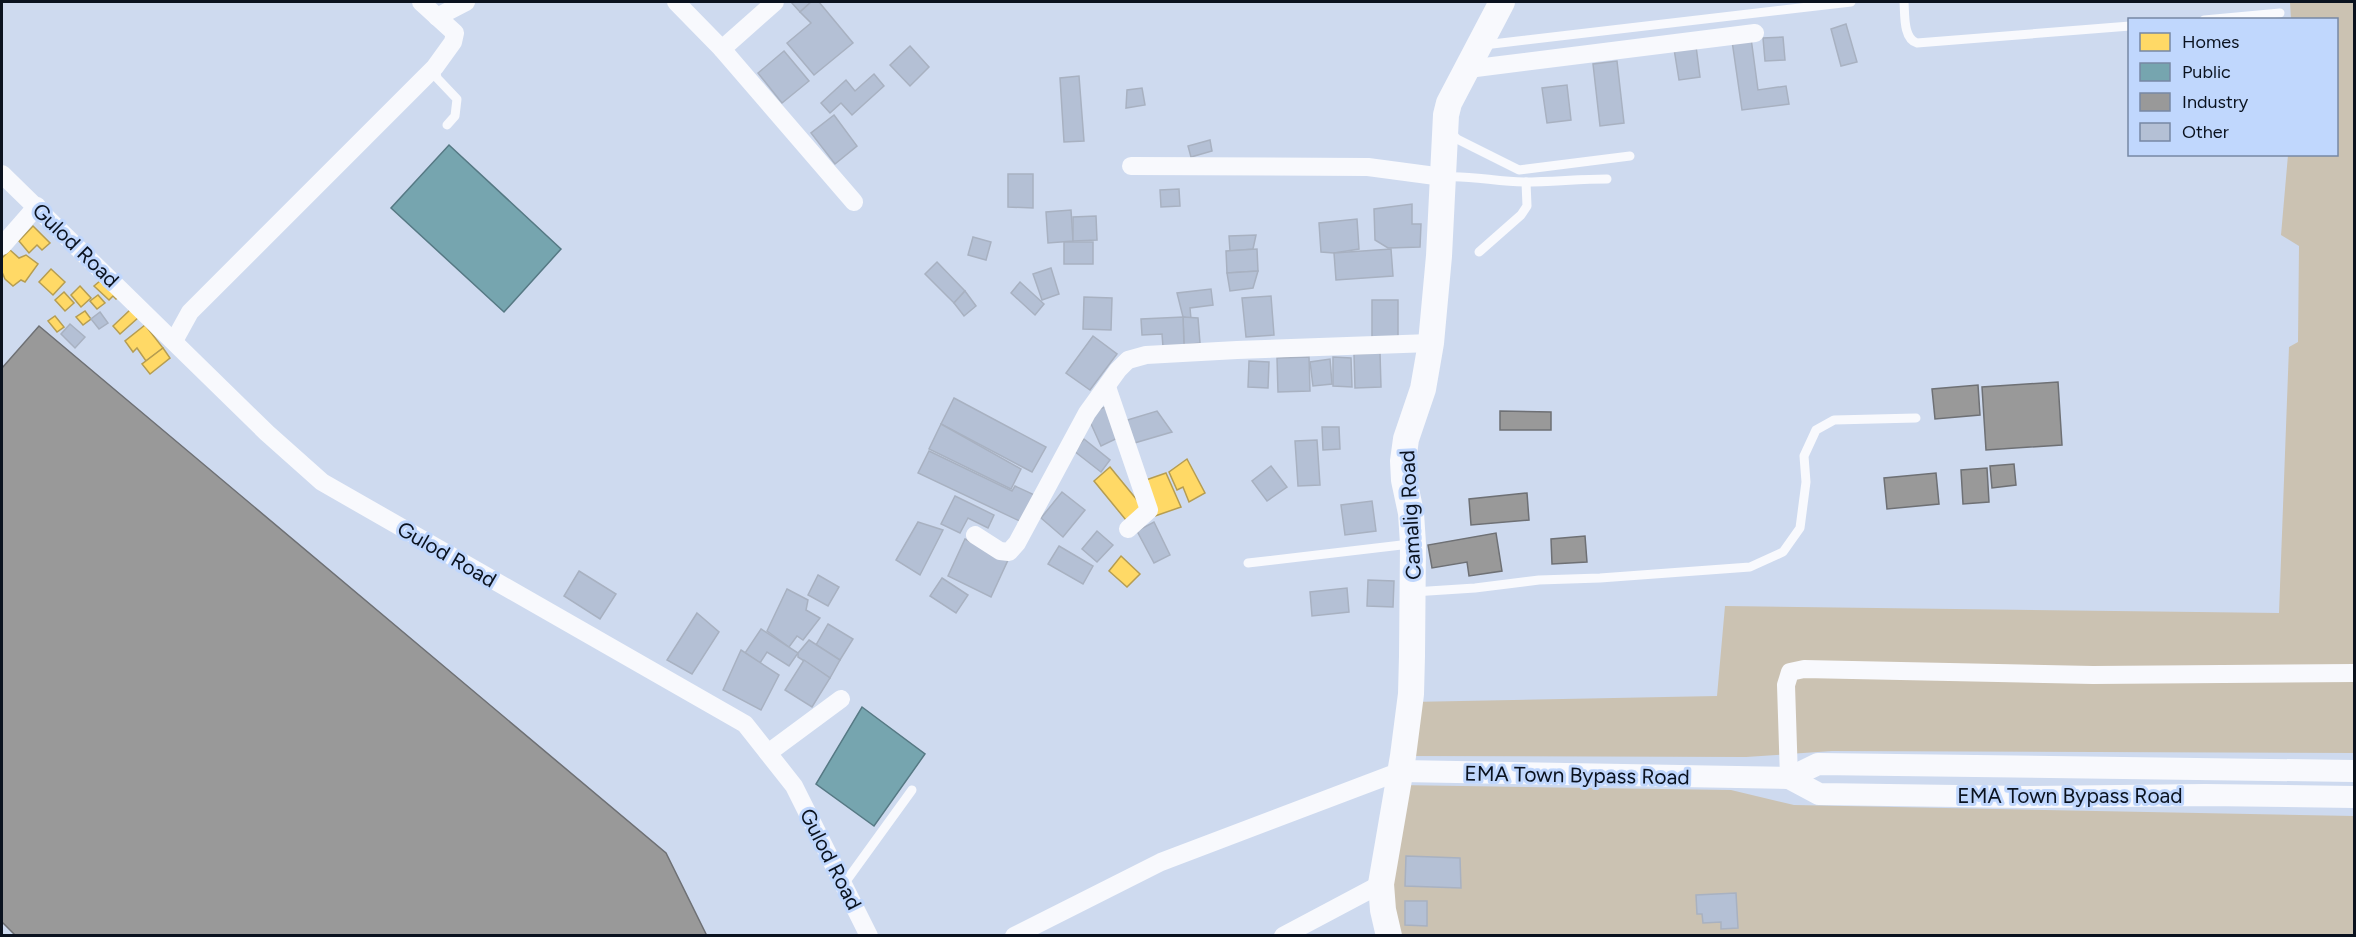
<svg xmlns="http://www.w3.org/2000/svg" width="2356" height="937" font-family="Figtree,sans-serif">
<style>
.green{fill:#cbc2b2}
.homes{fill:#ffd966;stroke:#b69d51;stroke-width:1.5}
.public{fill:#76a5af;stroke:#567984;stroke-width:1.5}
.industry{fill:#999;stroke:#6e7074;stroke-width:1.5}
.building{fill:#b4c0d5;stroke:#a8b1c1;stroke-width:1.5}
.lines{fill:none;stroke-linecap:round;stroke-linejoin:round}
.service{stroke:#f8f9fd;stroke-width:9}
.minor{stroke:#f8f9fd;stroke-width:18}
.tertiary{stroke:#f8f9fd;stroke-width:22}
.secondary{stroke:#f8f9fd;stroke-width:26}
.labels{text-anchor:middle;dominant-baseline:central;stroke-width:6;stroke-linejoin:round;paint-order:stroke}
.street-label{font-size:21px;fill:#0a121f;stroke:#c0d7fd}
</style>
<rect width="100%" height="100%" fill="#cedaef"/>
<g class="green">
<polygon points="2290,2 2354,2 2354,753 1832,751 1746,757 1403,756 1410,702 1717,696 1725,606 2279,613 2289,347 2298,342 2299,246 2281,235 2288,155 2336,154 2336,20 2291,19"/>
<polygon points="1398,785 1731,790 1794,805 2354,816 2354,935 1389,936"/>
</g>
<g class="homes">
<polygon points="33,226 50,243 42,250 37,245 29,253 19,241"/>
<polygon points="10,250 19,258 26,255 38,264 25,282 21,280 13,286 5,279 2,272 2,258"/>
<polygon points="51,269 65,282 53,295 39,282"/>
<polygon points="100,281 120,296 116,299 113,296 109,300 94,286"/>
<polygon points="80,286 91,298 81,307 71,295"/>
<polygon points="64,292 74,303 65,311 55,300"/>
<polygon points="98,295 105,303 97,309 90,301"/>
<polygon points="131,309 139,317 120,334 113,326"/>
<polygon points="85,311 91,319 83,325 76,317"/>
<polygon points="55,316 64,327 57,332 48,321"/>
<polygon points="145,325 163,348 146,361 137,348 133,352 125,341"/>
<polygon points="163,348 170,358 150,374 142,364"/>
<polygon points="1187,459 1205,493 1189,502 1183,487 1177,490 1169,472"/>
<polygon points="1110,467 1146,511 1130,525 1094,481"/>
<polygon points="1166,473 1181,507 1155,516 1143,481"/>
<polygon points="1121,556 1140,574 1127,587 1109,571"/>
</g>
<g class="public">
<polygon points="449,145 561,249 504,312 391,208"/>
<polygon points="862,707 925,754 874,826 816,784"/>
</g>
<g class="industry">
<polygon points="39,326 666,853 707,936 16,936 2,922 2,368"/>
<polygon points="2058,382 2062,445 1986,450 1982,387"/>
<polygon points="1978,385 1980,415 1935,419 1932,389"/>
<polygon points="1500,411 1551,412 1551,430 1500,430"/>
<polygon points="2014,464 2016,485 1992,488 1990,466"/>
<polygon points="1987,468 1989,502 1963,504 1961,470"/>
<polygon points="1936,473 1939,504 1887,509 1884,478"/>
<polygon points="1527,493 1529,520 1471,525 1469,499"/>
<polygon points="1496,533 1502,571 1469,576 1467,562 1432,568 1428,545"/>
<polygon points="1585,536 1587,562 1552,564 1551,539"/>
</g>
<g class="building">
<polygon points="791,2 811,2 800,12"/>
<polygon points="811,2 819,2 853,43 814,75 787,43 811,23 800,12"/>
<polygon points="1846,24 1857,62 1841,66 1831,29"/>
<polygon points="1783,37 1785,60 1765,61 1763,38"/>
<polygon points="1751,38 1758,90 1786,86 1789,104 1742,110 1732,41"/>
<polygon points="910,46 929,67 910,86 890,65"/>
<polygon points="1696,46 1700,77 1679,80 1674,49"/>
<polygon points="784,51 809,81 782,103 758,73"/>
<polygon points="1617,61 1624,123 1600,126 1593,64"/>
<polygon points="874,74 884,86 852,115 841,103 830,113 821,103 846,80 855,91"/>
<polygon points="1079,76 1084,141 1064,142 1060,78"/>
<polygon points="1567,85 1571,120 1547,123 1542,88"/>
<polygon points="1142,88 1145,105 1126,108 1127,90"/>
<polygon points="834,115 857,146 835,164 811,133"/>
<polygon points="1210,140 1212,151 1191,157 1188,146"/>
<polygon points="1008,174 1033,174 1033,208 1008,207"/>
<polygon points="1179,189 1180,206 1161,207 1160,190"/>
<polygon points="1412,204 1412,224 1421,224 1420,247 1388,248 1375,240 1374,209"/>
<polygon points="1071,210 1073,241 1048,243 1046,212"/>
<polygon points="1096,216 1097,240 1073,241 1073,217"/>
<polygon points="1357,219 1359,249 1334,253 1321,252 1319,223"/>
<polygon points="1256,235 1253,249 1230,251 1229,236"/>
<polygon points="973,237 991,242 986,260 968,255"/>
<rect x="1064" y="242" width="29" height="22"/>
<polygon points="1257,249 1258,271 1227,273 1226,251"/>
<polygon points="1391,249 1393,276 1336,280 1334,253"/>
<polygon points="937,262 965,291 954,303 925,274"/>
<polygon points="1051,268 1059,294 1042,300 1033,274"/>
<polygon points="1258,271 1253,288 1230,291 1227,273"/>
<polygon points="1020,282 1044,304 1035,315 1011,293"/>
<polygon points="1211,289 1213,305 1190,308 1191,319 1183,317 1177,293"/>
<polygon points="965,291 976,306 964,316 954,303"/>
<polygon points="1271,296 1274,335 1246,337 1242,298"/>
<polygon points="1084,297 1112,298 1111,330 1083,329"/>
<rect x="1372" y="300" width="26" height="37"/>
<polygon points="100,312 108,323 99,329 91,319"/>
<polygon points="1183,317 1198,318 1200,343 1184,345"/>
<polygon points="1183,317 1184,345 1163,347 1162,334 1142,335 1141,319"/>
<polygon points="70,324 85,337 75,348 61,334"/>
<polygon points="1093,336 1117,354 1090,390 1066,373"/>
<polygon points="1380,353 1381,387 1355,388 1354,354"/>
<polygon points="1309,357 1310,391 1278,392 1277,358"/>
<polygon points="1333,357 1351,358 1352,387 1333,386"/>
<polygon points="1330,359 1332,384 1313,386 1310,362"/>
<polygon points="1249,361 1269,362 1268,388 1248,387"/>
<polygon points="954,398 1046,447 1032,472 941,424"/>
<polygon points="1107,406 1120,437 1101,446 1087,415"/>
<polygon points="1157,411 1172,432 1131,444 1124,421"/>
<polygon points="941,424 1021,469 1011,489 929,449"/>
<polygon points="1322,427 1339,427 1340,449 1323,450"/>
<polygon points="1084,439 1110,460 1101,472 1074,451"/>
<polygon points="1317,440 1320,485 1298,486 1295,441"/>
<polygon points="929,451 1012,491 1015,486 1039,497 1026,524 918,473"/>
<polygon points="1271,466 1287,487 1267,501 1252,481"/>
<polygon points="1062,492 1085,510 1063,537 1041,518"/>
<polygon points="955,496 994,515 988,528 968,518 960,533 941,524"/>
<polygon points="1372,501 1376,531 1345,535 1341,505"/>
<polygon points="918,522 943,530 920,575 896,560"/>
<polygon points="1154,522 1170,555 1154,563 1137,531"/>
<polygon points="1097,531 1113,545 1097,562 1082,549"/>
<polygon points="965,539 1008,560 991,597 948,576"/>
<polygon points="1059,546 1093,566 1083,584 1048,564"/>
<polygon points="579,571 616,594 600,619 564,596"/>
<polygon points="818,575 839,587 828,606 808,595"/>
<polygon points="942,578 968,595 956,613 930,596"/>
<polygon points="1368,580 1394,581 1393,607 1367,606"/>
<polygon points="1347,588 1349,612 1312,616 1310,592"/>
<polygon points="787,589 808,600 806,610 820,618 803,640 797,636 789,647 767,631"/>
<polygon points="697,613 719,632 692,674 667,660"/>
<polygon points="828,624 853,639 840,660 816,645"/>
<polygon points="761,629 798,653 789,666 767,652 760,663 745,653"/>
<polygon points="809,640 840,660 830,678 798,657 798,653"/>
<polygon points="741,650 779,675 761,710 723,690"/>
<polygon points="804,660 830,678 812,707 785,690"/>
<polygon points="1406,856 1460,858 1461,888 1405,886"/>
<polygon points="1736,893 1738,928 1721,929 1721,922 1703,923 1702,914 1697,914 1696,895"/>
<polygon points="1405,901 1427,901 1427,926 1405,925"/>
</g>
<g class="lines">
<g class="service">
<path d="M 1904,2 C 1905,14 1903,39 1917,43 L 2130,26"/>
<polyline points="2204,20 2280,13"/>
<polyline points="1484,45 1851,2"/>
<polyline points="435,67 437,78 457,99 455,116 447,125"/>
<polyline points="1449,131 1457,139 1519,170 1630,156"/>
<path d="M 1445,177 C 1471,175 1497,182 1524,182 C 1552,182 1579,179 1607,179"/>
<polyline points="1479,252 1521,215 1527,206 1526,182"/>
<polyline points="1248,563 1410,544"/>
<polyline points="1413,592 1475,588 1539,580 1600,578 1750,567 1783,552 1800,528 1806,482 1804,456 1816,430 1834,420 1916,418"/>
<polyline points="844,884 912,790"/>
</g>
<g class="minor">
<polyline points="676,2 722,49 854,202"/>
<polyline points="437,17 466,2"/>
<polyline points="722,49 775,2"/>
<polyline points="1468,69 1755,33"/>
<polyline points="1131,166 1368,167 1443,177"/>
<polyline points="2,174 267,433 322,482 745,724 794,786 869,936"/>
<polyline points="2,246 37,206"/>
<polyline points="174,341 190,312 435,67 453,42 455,33 421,2"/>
<polyline points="1107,387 1149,510 1128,529"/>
<polyline points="975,535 1000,551 1009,552 1017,543 1087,413 1118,370 1128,360 1146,355 1237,350 1431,343"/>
<polyline points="768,753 841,699"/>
<polyline points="1789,778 1786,685 1790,672 1804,669 2093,675 2354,673"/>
<polyline points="1014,936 1161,862 1401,771"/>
<polyline points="1283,936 1381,884"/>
</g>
<g class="tertiary">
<polyline points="1401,771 1789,778 1818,764 2354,771"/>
<polyline points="1789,778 1819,794 2025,797 2205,795 2354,797"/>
</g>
<polyline class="secondary" points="1389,936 1383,910 1381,884 1403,756 1411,694 1412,656 1413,544 1411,513 1404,480 1403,461 1406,439 1423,389 1431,343 1439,256 1446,115 1449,103 1502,2"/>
</g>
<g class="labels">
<g class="street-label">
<text transform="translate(76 245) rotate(44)">Gulod Road</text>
<text transform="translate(1410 515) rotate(-93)">Camalig Road</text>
<text transform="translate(447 554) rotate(30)">Gulod Road</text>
<text transform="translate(1577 775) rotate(1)">EMA Town Bypass Road</text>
<text x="2070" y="795">EMA Town Bypass Road</text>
<text transform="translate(831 859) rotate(63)">Gulod Road</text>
</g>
</g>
<rect width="2356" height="937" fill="none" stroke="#0a121f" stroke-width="6"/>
<rect x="2128" y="18" width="210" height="138" fill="#c0d7fd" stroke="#7788a4" stroke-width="1.5"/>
<rect x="2140" y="33" width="30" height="18" fill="#ffd966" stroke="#7788a4" stroke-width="1.5"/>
<text x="2182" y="48" font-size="18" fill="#0a121f">Homes</text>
<rect x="2140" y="63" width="30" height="18" fill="#76a5af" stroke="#7788a4" stroke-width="1.5"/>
<text x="2182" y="78" font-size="18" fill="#0a121f">Public</text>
<rect x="2140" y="93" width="30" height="18" fill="#999999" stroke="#7788a4" stroke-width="1.5"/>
<text x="2182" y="108" font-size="18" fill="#0a121f">Industry</text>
<rect x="2140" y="123" width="30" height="18" fill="#b4c0d5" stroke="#7788a4" stroke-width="1.5"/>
<text x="2182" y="138" font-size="18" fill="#0a121f">Other</text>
</svg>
